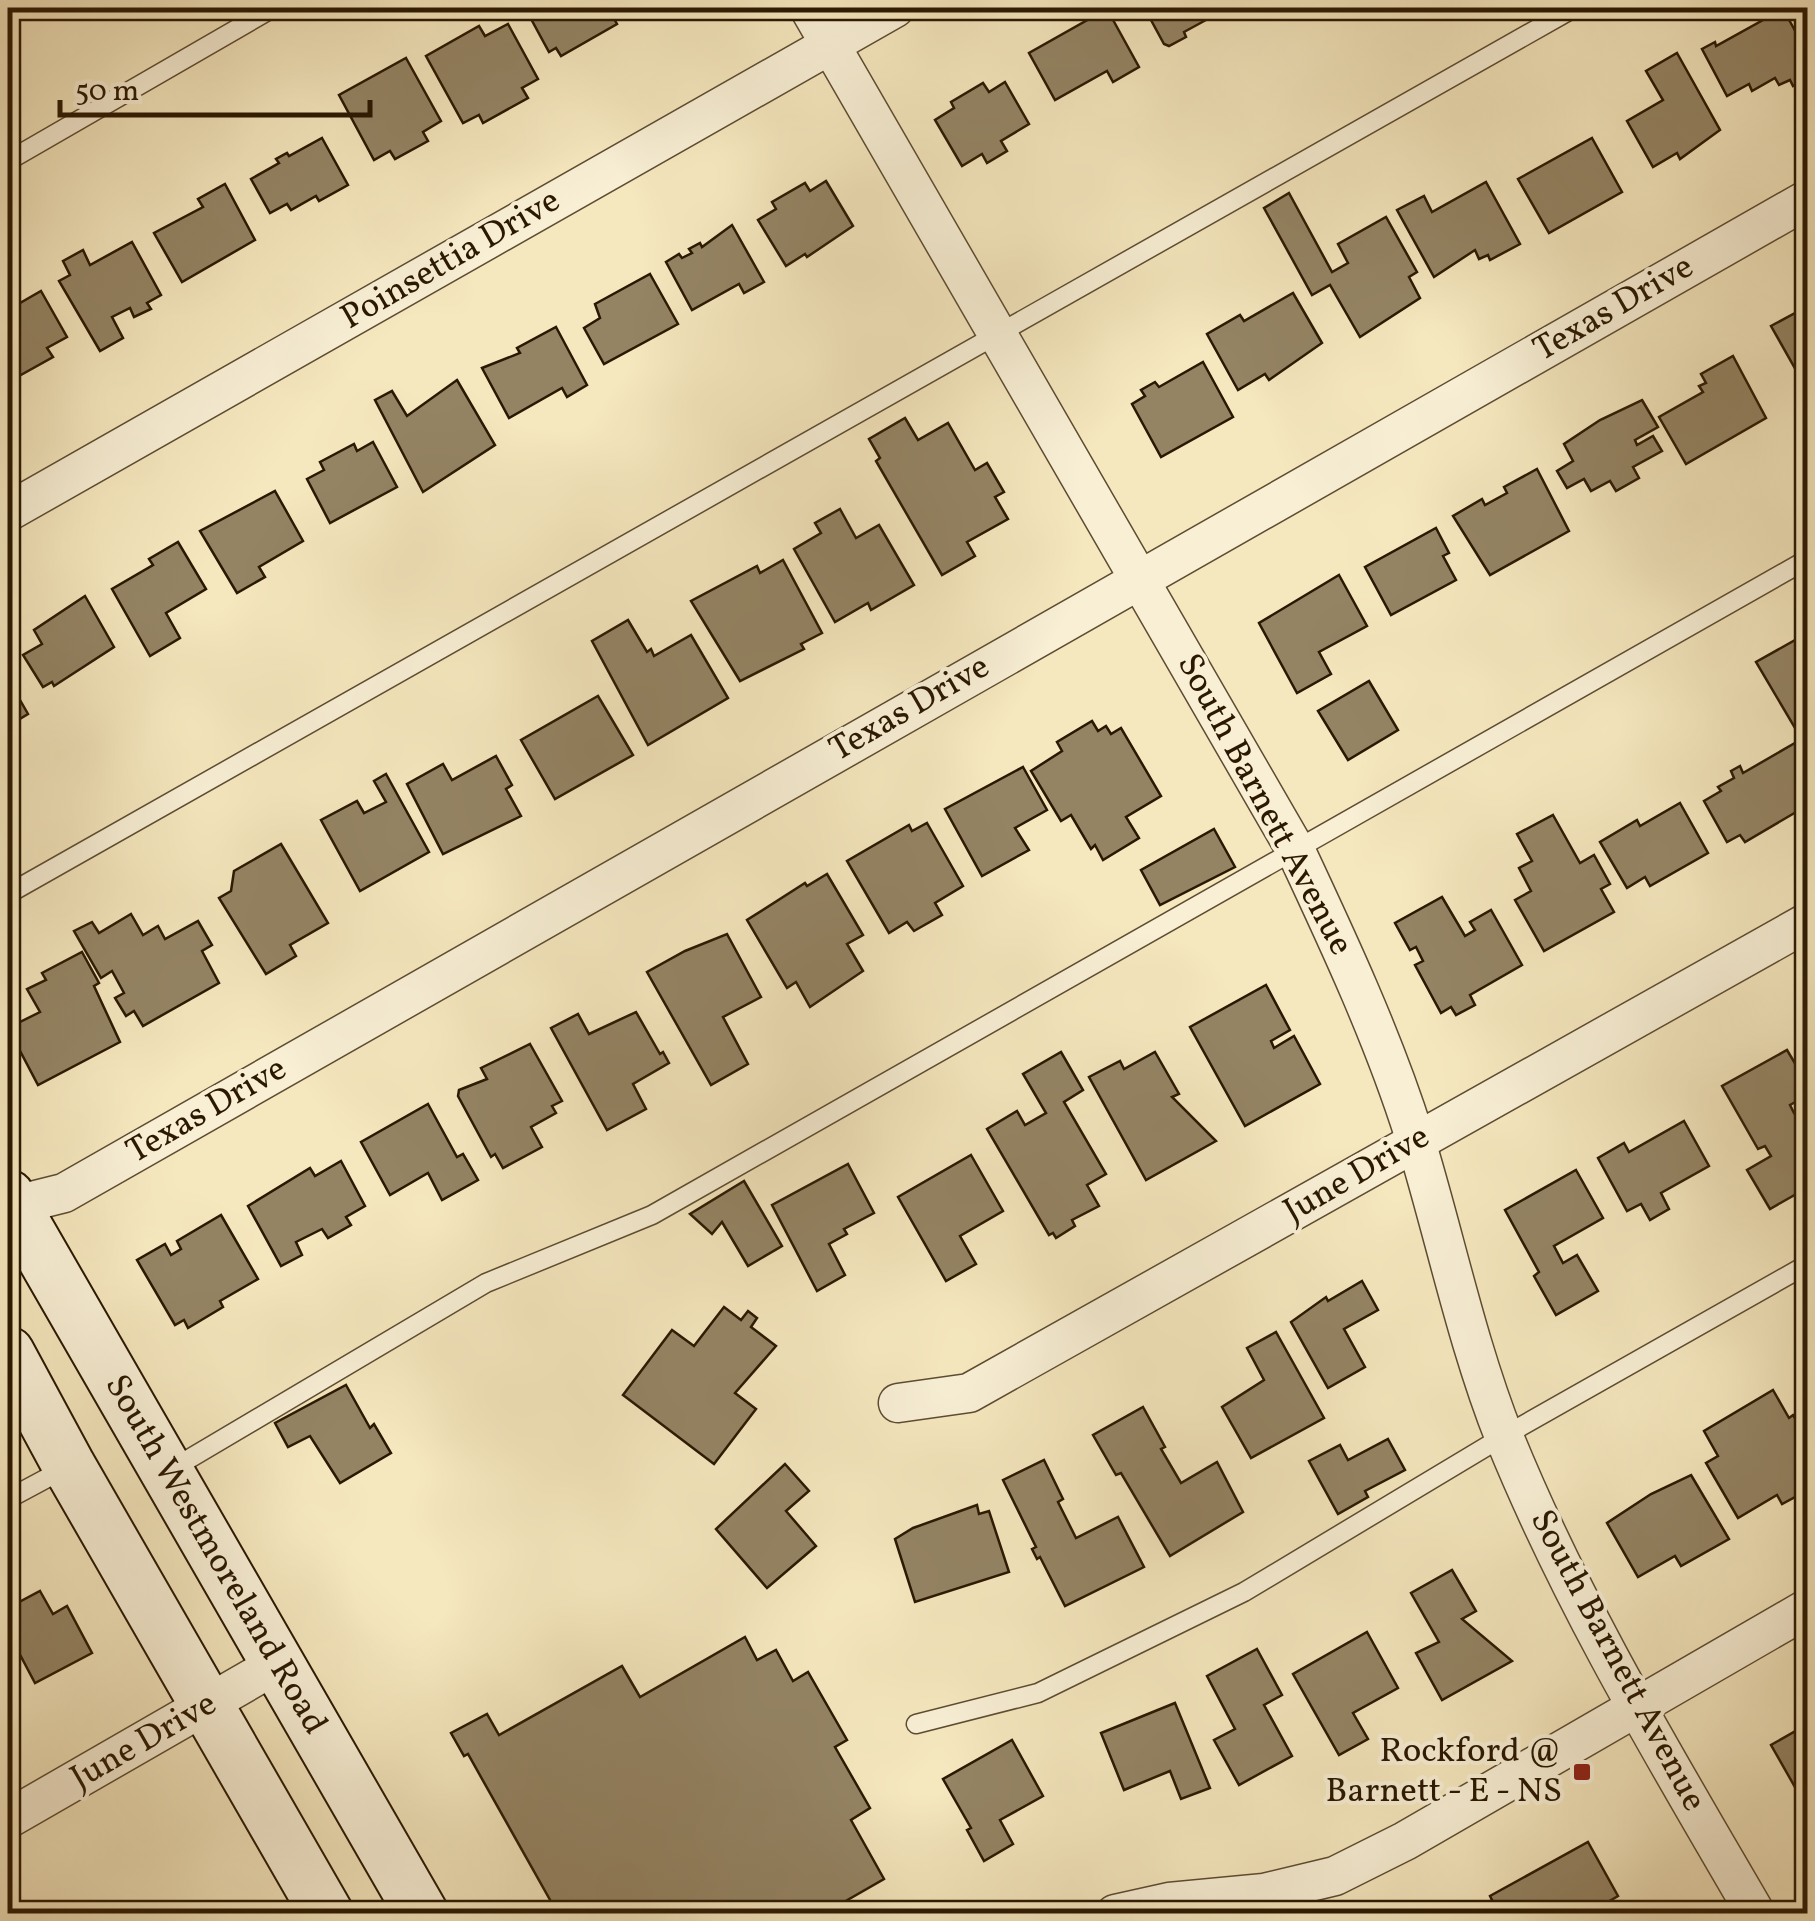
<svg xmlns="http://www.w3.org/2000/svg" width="1815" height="1921" font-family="Vollkorn,serif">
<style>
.building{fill:#948464;stroke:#2a1802;stroke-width:2.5}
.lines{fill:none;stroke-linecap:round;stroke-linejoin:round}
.service-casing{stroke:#5d4c31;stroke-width:21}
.minor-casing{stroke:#5d4c31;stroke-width:41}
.secondary-casing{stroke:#2a1802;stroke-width:56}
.service{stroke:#f8efd5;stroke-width:18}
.minor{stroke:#f8efd5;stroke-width:38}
.secondary{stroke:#f8efd5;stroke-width:52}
.poi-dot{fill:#8f2418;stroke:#f8efd5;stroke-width:4}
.labels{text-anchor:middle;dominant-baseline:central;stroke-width:8;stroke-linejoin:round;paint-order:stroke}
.street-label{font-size:35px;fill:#2a1802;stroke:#f8efd5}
.poi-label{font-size:35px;fill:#2a1802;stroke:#f8efd5;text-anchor:end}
</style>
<rect width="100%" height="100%" fill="#f5e7be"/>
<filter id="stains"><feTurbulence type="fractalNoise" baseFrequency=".002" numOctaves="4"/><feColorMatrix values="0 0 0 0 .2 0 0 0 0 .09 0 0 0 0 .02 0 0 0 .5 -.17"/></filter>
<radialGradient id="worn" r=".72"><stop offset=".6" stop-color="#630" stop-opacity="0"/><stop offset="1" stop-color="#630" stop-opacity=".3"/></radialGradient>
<g class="building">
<polygon points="547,8 608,8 617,24 561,56 556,48 549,52 530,17"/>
<polygon points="1148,8 1228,8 1184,32 1186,37 1169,46 1164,44 1145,9"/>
<polygon points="1107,9 1139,67 1113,82 1107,71 1055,100 1029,53"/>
<polygon points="1783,9 1808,54 1808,78 1793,86 1790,80 1779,85 1775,78 1752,91 1749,84 1727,96 1702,49 1715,42 1716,46"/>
<polygon points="508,24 538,79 522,88 528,98 483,123 479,115 463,123 426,56 479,26 485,36"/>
<polygon points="1677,53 1720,130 1680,159 1677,153 1653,167 1627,121 1663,100 1646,71"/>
<polygon points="406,58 441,121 423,132 428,141 395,159 390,151 374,160 339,95"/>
<polygon points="1005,82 1029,124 1001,141 1007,151 987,163 982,154 962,166 935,120 954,108 951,102 983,83 989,92"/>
<polygon points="322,138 348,185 319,201 316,196 291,210 287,204 270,213 251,179 279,163 276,159 287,153 289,156"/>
<polygon points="1592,138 1622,192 1549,233 1518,179"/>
<polygon points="826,181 853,226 807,257 805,254 786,266 758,220 776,209 772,202 805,183 810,191"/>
<polygon points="1486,182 1520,244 1490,260 1488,255 1479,259 1475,250 1434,277 1397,210 1424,196 1432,212"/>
<polygon points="225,184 255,240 182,282 154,233 203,207 198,199"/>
<polygon points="1289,193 1332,272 1348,263 1338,244 1386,217 1417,272 1409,277 1420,298 1360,337 1330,285 1312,295 1264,208"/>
<polygon points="732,225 764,282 744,293 739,284 692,310 666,262 679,254 682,258 692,253 689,249 700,243 702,247"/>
<polygon points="132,242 161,295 147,303 151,309 134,317 130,308 112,317 123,338 100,351 59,281 70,275 63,261 83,250 90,265"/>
<polygon points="650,274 678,324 604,364 584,328 600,318 595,304"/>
<polygon points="41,291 67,337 47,348 53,357 19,376 15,367 8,370 8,310"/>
<polygon points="1293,293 1322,343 1269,380 1265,374 1238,390 1207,334 1240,315 1244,321"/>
<polygon points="1808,306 1808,375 1801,379 1771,326"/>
<polygon points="556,327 587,385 567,397 562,388 509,418 482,368 520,353 517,348"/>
<polygon points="1733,356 1766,418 1686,464 1659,417 1703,392 1699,386 1706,383 1701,374"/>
<polygon points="1203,362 1233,417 1161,457 1132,404 1145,396 1141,390 1155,382 1159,387"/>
<polygon points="457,380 495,445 423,492 375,400 392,391 407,416"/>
<polygon points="1642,400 1658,427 1635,440 1637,445 1653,436 1662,451 1633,467 1639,478 1616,491 1610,481 1591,491 1584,479 1567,488 1557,471 1573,461 1564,444 1600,420"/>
<polygon points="905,418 918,440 948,423 975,470 987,463 1004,492 995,497 1008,519 967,542 975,556 942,575 876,461 880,458 869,439"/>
<polygon points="373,442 397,487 330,523 307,479 324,470 320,462 354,444 357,451"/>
<polygon points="1537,469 1569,531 1490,575 1453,516 1482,499 1485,505 1507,493 1504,487"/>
<polygon points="275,491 303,541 259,567 265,577 237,593 200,531"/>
<polygon points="840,509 856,538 879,525 914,585 871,610 868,603 835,622 794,549 821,533 815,523"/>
<polygon points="1436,528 1449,553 1443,556 1456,580 1391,615 1365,567"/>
<polygon points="178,542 206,589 166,613 180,638 150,656 112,589 153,565 149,559"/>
<polygon points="783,560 822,633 801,644 804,649 740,681 691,601 757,566 760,573"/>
<polygon points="1339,575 1367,626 1319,652 1331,674 1297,693 1259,623"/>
<polygon points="85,596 114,647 54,686 52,682 43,687 23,655 42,644 34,630"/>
<polygon points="628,620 647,652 651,649 654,656 691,635 728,698 648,745 592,641"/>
<polygon points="1797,639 1808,657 1808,750 1756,662"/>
<polygon points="8,679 28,714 8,726"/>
<polygon points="1369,681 1398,730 1348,760 1318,711"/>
<polygon points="598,696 633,755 555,799 521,740"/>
<polygon points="1092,721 1098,731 1106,726 1111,734 1121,728 1161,796 1126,817 1139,838 1103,860 1095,845 1091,849 1071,815 1061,821 1031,771 1062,751 1057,742"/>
<polygon points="1795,743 1808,766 1805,774 1808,805 1745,842 1740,835 1727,842 1704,801 1721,791 1718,787 1734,778 1731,771 1740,766 1743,773"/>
<polygon points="496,756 512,785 506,789 521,816 443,854 407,784 443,764 452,780"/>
<polygon points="1023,767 1047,810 1015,828 1029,850 982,876 945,809"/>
<polygon points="386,774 429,852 360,891 321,820 357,801 364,813 386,802 374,781"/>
<polygon points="1680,803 1708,853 1650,886 1645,877 1627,888 1600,842 1637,820 1640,826"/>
<polygon points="1553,815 1580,863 1594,855 1610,884 1601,889 1614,912 1544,951 1515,900 1531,891 1519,868 1532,861 1517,834"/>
<polygon points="927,823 963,886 935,903 942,915 914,931 907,922 889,933 847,861 909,825 912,831"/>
<polygon points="1214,829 1235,867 1160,905 1141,870"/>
<polygon points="281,844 328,923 290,945 296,956 266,974 219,898 231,891 234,871"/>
<polygon points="827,874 863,935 847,944 863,971 810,1007 796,982 787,988 747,920 805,883 807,886"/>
<polygon points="1442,897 1465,936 1475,930 1470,922 1491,910 1522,965 1470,995 1475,1005 1456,1015 1451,1007 1441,1013 1415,965 1423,961 1416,947 1410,950 1395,923"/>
<polygon points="131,914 143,935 158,926 165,939 198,921 212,945 202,951 219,983 143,1026 134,1011 126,1016 115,998 124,993 112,971 101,978 74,931 92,922 99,933"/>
<polygon points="727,934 761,997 723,1017 748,1064 711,1085 647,972 685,951"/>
<polygon points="82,952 99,983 94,986 120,1042 38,1085 8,1028 40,1012 27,989 46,980 42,973"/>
<polygon points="1266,985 1290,1030 1271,1041 1274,1048 1294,1036 1320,1084 1245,1126 1190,1027"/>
<polygon points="636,1012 660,1054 663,1052 669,1063 633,1084 646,1109 607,1130 551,1028 578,1014 589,1034"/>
<polygon points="1808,1040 1808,1065 1797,1046"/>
<polygon points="530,1044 562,1101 552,1106 556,1113 531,1127 542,1147 503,1168 495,1154 491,1157 458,1096 459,1090 487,1079 481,1068"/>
<polygon points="1787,1050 1808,1085 1808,1095 1790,1105 1794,1113 1800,1110 1808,1122 1808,1142 1800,1146 1808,1162 1808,1181 1798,1193 1770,1209 1747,1170 1771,1156 1765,1146 1758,1149 1722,1086"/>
<polygon points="1061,1052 1083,1090 1064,1102 1106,1174 1087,1185 1099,1206 1072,1220 1075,1226 1056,1238 1053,1233 1049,1235 987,1129 1017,1111 1025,1125 1046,1113 1023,1074"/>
<polygon points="1155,1052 1179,1094 1172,1097 1216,1141 1146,1180 1089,1077 1120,1061 1124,1069"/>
<polygon points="428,1104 457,1157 463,1154 478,1180 442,1200 428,1173 390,1195 361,1142"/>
<polygon points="1684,1121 1709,1166 1661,1193 1669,1209 1650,1220 1641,1204 1627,1211 1598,1158 1624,1143 1629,1152"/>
<polygon points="971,1155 1003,1211 960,1236 976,1264 946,1281 898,1197"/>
<polygon points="341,1161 365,1206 346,1217 351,1225 328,1238 322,1229 296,1242 302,1255 281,1266 248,1206 310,1168 315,1176"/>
<polygon points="848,1164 874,1213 844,1229 847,1234 829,1244 845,1275 817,1291 772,1205"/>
<polygon points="1576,1170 1603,1218 1554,1246 1563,1263 1577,1255 1598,1291 1556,1315 1534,1276 1539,1272 1505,1210"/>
<polygon points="744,1181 782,1246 748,1266 722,1222 712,1234 690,1214"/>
<polygon points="221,1215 258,1279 220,1301 223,1307 188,1328 184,1320 175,1325 137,1260 165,1244 171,1255 181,1249 177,1241"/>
<polygon points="1362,1281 1378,1310 1344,1329 1365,1367 1328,1388 1291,1322 1326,1297 1328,1301"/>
<polygon points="724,1307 741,1320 748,1311 757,1318 751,1327 776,1346 735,1393 756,1409 714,1464 623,1395 672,1330 694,1346"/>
<polygon points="1276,1332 1324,1418 1251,1458 1222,1407 1264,1380 1247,1348"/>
<polygon points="346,1385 370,1428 374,1424 391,1453 340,1483 310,1436 288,1447 275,1423"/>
<polygon points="1773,1390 1789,1418 1793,1415 1808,1441 1808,1490 1782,1504 1777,1495 1738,1518 1706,1463 1718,1456 1704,1431"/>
<polygon points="1143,1407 1165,1447 1161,1449 1181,1483 1217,1462 1243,1512 1170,1556 1121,1473 1116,1475 1093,1435"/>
<polygon points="1388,1439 1405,1470 1365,1491 1368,1497 1338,1514 1309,1461 1340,1445 1348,1460"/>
<polygon points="1044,1460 1063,1499 1058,1502 1076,1538 1118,1517 1144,1567 1065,1606 1040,1557 1037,1559 1032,1549 1036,1547 1003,1480"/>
<polygon points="785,1464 809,1491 786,1511 816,1546 767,1588 716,1529"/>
<polygon points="1691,1475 1729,1539 1681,1566 1675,1556 1638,1577 1607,1523 1651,1494"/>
<polygon points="977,1505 979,1514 989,1511 1009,1572 915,1602 895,1539 913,1528"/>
<polygon points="1452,1570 1476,1611 1462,1619 1512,1661 1442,1700 1416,1653 1439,1642 1411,1593"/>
<polygon points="40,1591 53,1614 67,1606 92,1653 35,1683 8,1632 8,1608"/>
<polygon points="1367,1632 1398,1688 1353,1713 1368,1739 1339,1755 1293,1674"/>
<polygon points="745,1637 757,1660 776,1650 793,1681 808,1672 847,1740 835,1747 870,1808 851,1820 884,1879 823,1914 558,1914 468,1754 464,1756 451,1733 487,1714 499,1735 622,1666 640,1697"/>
<polygon points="1257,1649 1282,1695 1264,1705 1292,1756 1239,1785 1214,1740 1235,1729 1207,1676"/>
<polygon points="1175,1703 1210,1788 1181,1799 1170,1771 1124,1790 1101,1733"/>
<polygon points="1808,1724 1808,1810 1771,1745"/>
<polygon points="1012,1740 1043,1796 1000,1820 1013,1844 984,1861 967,1830 971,1828 943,1779"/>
<polygon points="1588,1842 1618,1896 1587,1914 1490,1914 1485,1904 1492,1900 1490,1896"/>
</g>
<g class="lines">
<g class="service-casing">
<g id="service">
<polyline points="8,161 273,8"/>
<polyline points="8,894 1574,8"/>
<polyline points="172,1469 486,1283 652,1215 1808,559"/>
<polyline points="8,1499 64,1469"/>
<polyline points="916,1724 1038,1693 1244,1592 1504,1436 1808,1264"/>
</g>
</g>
<g class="minor-casing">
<g id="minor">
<path d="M 809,8 L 1295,849 C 1339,943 1383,1037 1414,1135 C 1445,1236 1466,1341 1505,1439 C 1573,1606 1666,1759 1756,1914"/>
<polyline points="8,512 895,8"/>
<polyline points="8,1207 64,1193 1808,199"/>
<polyline points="898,1403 969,1393 1808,922"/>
<polyline points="8,1819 279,1663"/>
<polyline points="1115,1914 1169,1902 1264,1893 1335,1876 1405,1841 1808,1608"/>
</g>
</g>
<g class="secondary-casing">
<g id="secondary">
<polyline points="8,1196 422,1914"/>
<polyline points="8,1353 69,1466 327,1914"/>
</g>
</g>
<use href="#service" class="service"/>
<use href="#minor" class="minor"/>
<use href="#secondary" class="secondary"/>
</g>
<rect class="poi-dot" x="1572" y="1762" width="20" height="20" rx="5"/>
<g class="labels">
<g class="street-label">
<text transform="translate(451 260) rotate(-30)">Poinsettia Drive</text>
<text transform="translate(1614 309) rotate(-30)">Texas Drive</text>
<text transform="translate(910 709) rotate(-30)">Texas Drive</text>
<text transform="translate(1264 805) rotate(62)">South Barnett Avenue</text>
<text transform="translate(207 1111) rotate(-30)">Texas Drive</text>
<text transform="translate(1357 1175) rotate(-30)">June Drive</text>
<text transform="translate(215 1555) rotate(60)">South Westmoreland Road</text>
<text transform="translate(1617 1661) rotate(62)">South Barnett Avenue</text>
<text transform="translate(144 1742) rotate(-30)">June Drive</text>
</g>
<g class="poi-label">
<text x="1562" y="1752">Rockford @<tspan x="1562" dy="40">Barnett - E - NS</tspan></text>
</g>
</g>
<rect width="1815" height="1921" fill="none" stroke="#f5e7be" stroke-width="40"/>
<rect x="10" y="10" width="1795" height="1901" fill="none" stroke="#2a1802" stroke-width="5"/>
<rect x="20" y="20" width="1775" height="1881" fill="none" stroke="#2a1802" stroke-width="2.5"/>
<path d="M60 100v15h310v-15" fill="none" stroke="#2a1802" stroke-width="5"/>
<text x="75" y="100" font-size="30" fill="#2a1802" stroke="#f8efd5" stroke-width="8" paint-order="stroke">50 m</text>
<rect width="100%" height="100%" filter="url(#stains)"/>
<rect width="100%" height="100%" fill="url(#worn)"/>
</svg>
